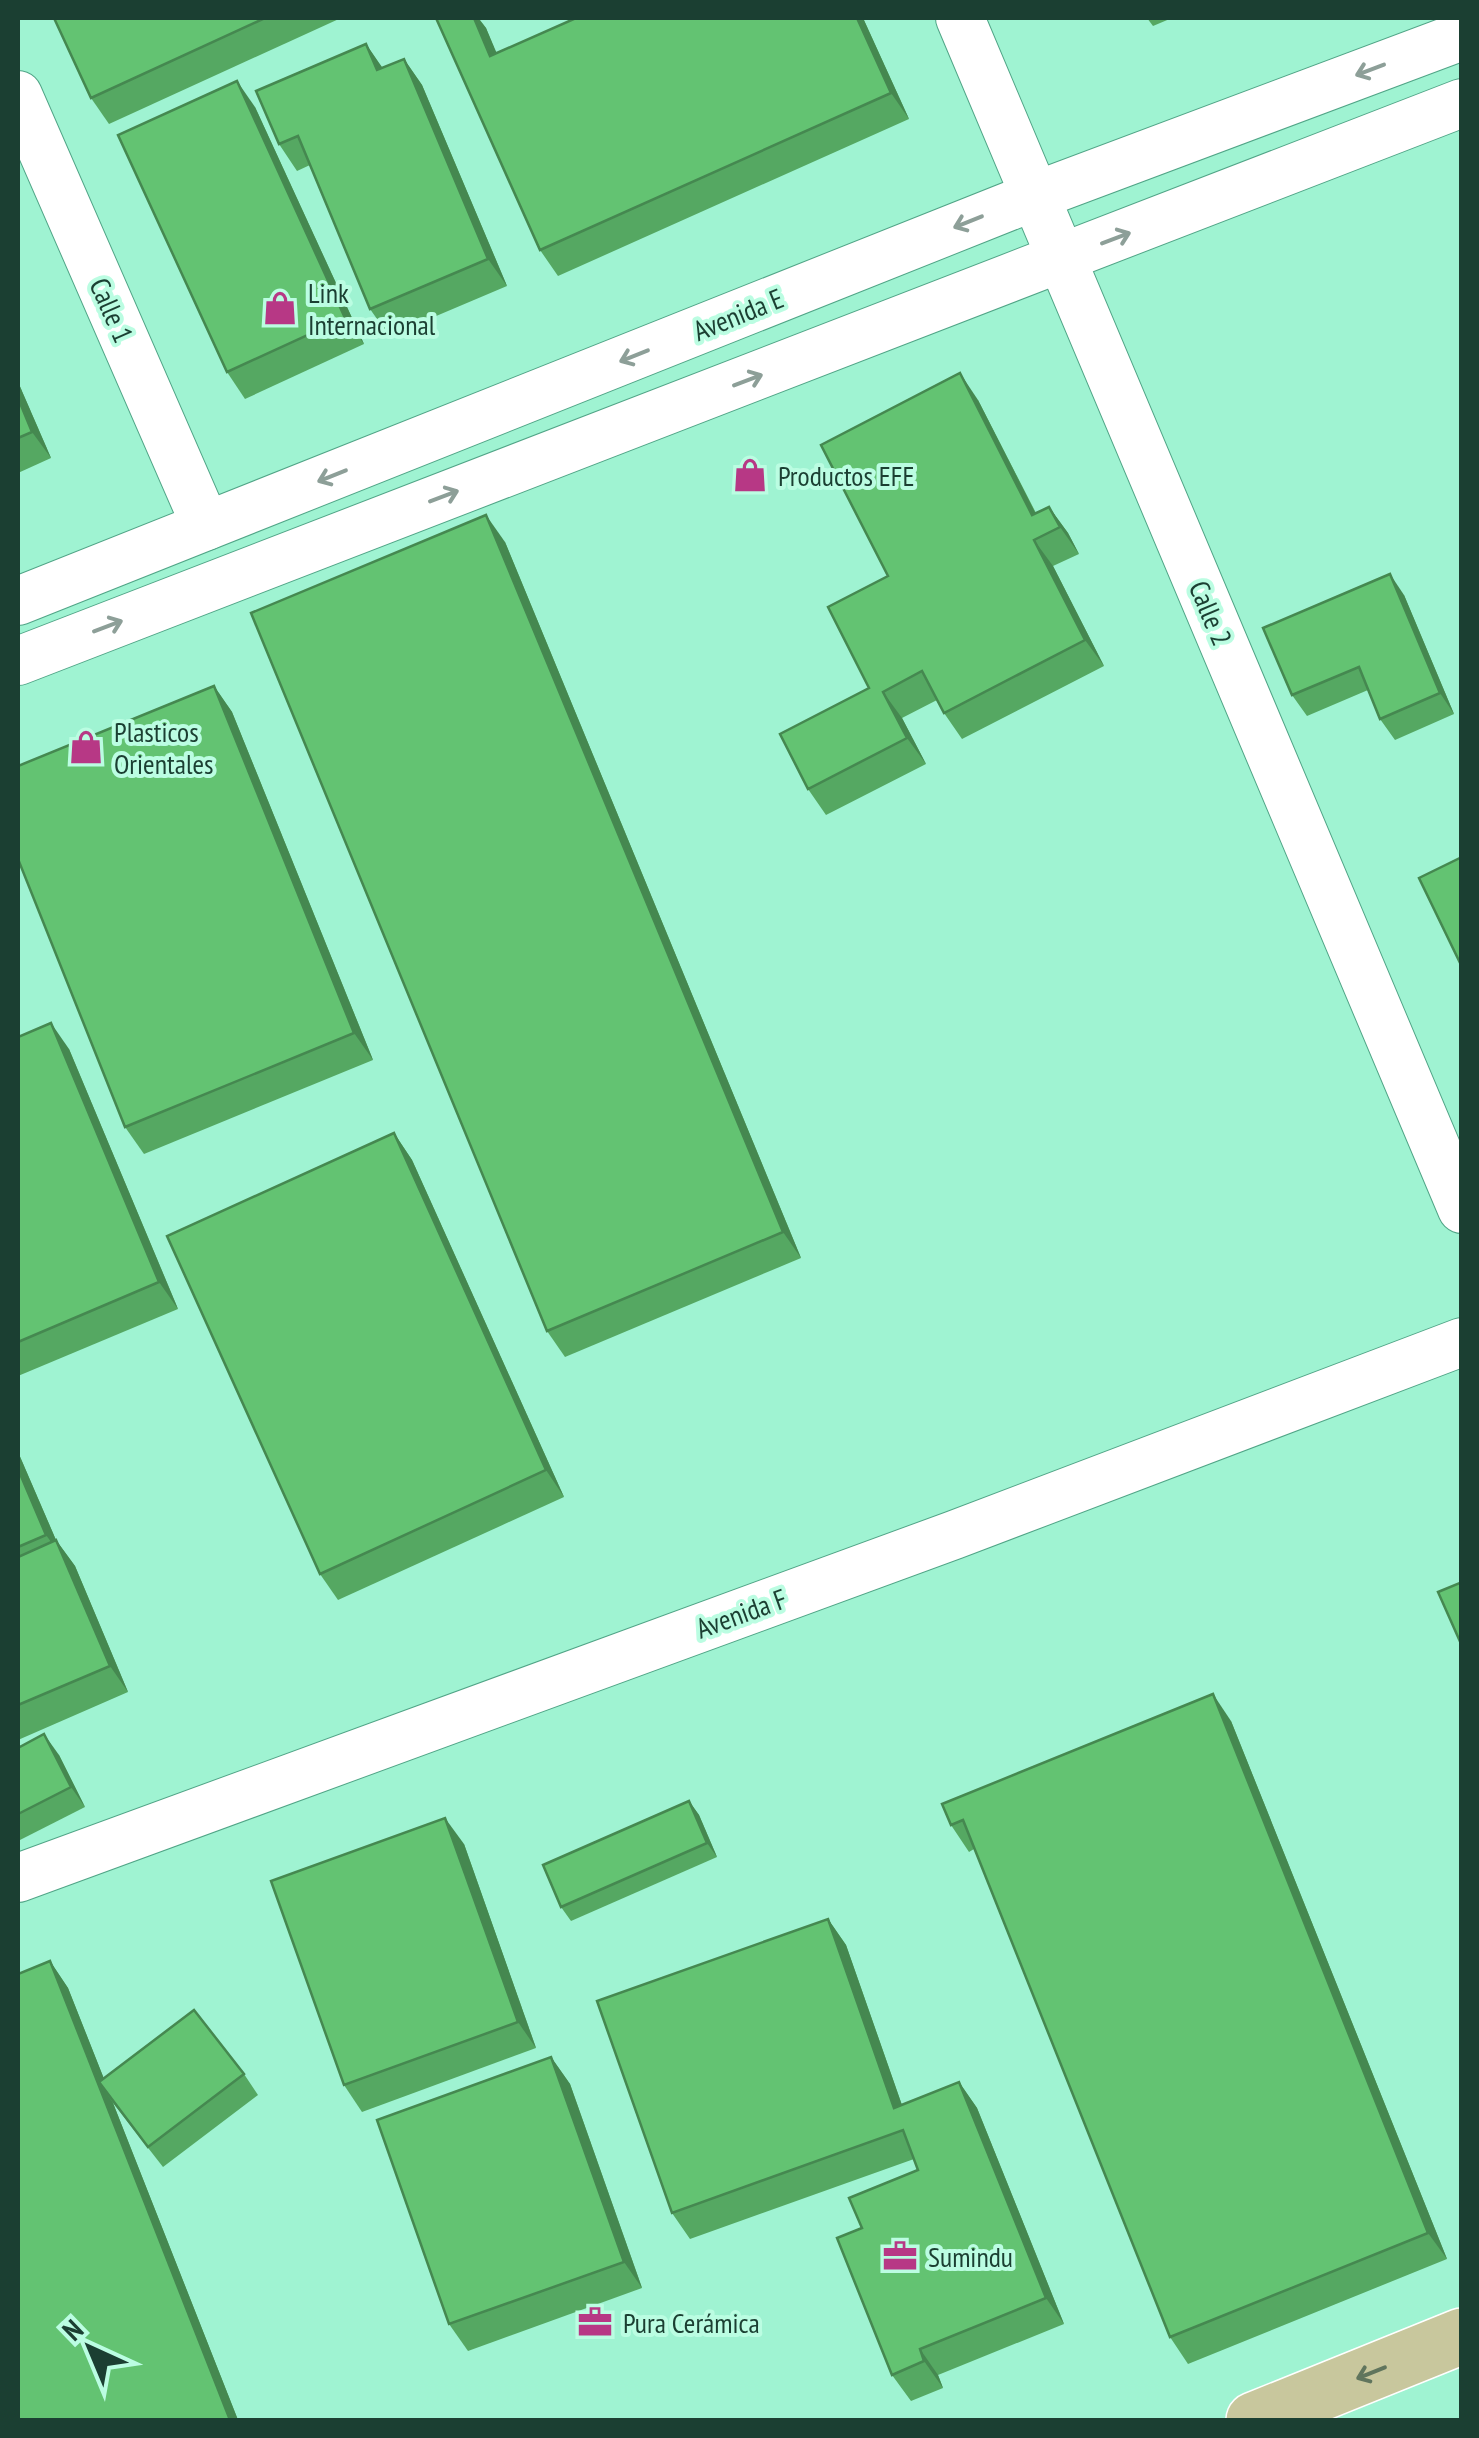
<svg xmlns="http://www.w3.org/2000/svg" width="1479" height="2438" font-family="'PT Sans Narrow',sans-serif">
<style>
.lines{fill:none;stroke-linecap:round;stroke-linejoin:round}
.minor-casing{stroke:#51a587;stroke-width:50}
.major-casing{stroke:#fff;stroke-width:58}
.minor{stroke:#fff;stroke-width:48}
.major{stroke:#c8c79d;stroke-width:55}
.wall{fill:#55a862}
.shaded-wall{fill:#458850}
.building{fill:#63c372;stroke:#458850;stroke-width:2.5}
.oneway{stroke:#8d9f98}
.oneway2{stroke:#60755d}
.labels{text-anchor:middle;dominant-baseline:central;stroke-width:8;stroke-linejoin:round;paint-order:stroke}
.poi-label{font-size:28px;fill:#1b3f32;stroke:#bbfde2;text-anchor:start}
.street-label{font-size:28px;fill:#1b3f32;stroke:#bbfde2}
</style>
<rect width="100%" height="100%" fill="#9ff3d2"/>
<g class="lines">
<g class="minor-casing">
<g id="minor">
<polyline points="960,18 1462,1209"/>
<polyline points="18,95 206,526"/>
<polyline points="18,601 1035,196 1462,36"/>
<polyline points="18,661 1462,103"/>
<polyline points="18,1878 954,1535 1462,1342"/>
</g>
</g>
<g class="major-casing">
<polyline id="major" points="1254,2420 1462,2336"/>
</g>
<use href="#minor" class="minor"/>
<use href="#major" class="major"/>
</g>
<g class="wall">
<polygon points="54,18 341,18 109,124 91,98"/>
<polygon points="436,18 485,18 480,20 486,28 496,53 863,18 909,119 558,276 540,250"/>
<polygon points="1147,18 1172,18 1153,26"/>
<polygon points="366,44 382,68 404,59 422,85 507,286 389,336 370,309 310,165 297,171 279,144"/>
<polygon points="255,107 364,344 245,399 227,372"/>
<polygon points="18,382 51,458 18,473"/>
<polygon points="978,400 1036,513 1049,507 1068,533 1079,554 1053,566 1104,666 962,739 944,713 937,700 902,718 926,764 826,815 808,789 869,688 888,576"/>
<polygon points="505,542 801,1258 565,1357 547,1331"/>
<polygon points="1404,595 1454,714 1395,740 1380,719 1368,690 1307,716 1292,695"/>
<polygon points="214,686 232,712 373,1060 144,1154 125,1127"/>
<polygon points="18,1037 69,1049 178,1309 18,1376"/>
<polygon points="394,1133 412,1160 564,1497 338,1600 320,1574"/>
<polygon points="18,1452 56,1540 75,1566 128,1692 18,1740"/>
<polygon points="1231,1721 1447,2259 1188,2364 1170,2337 974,1849 969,1852 951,1825"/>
<polygon points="18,1748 59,1755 85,1807 18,1841"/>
<polygon points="689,1801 699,1815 717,1857 571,1921 561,1907"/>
<polygon points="464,1844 536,2048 362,2112 344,2085"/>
<polygon points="828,1919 846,1945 902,2105 959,2082 977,2108 1064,2324 938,2375 943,2388 911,2401 892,2375 862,2228 918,2170 914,2159 690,2239 672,2213"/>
<polygon points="50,1961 68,1988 104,2079 244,2074 258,2095 163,2167 113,2103 238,2420 18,2420"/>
<polygon points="551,2057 570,2084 642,2288 468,2351 449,2324"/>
</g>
<g class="shaded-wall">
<polygon points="474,18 478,18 486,28 509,82 490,56"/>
<polygon points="857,18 863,18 909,119 891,93"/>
<polygon points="366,44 384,70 377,70"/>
<polygon points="404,59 422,85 507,286 488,259"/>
<polygon points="237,81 255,107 364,344 345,318"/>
<polygon points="960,373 978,400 1046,534 1032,515"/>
<polygon points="18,382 51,458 32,432 18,398"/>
<polygon points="1049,507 1068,533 1079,554 1060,527"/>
<polygon points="486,515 505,542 801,1258 783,1232"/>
<polygon points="1034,540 1053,566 1104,666 1085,640"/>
<polygon points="1390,574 1404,595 1454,714 1440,693"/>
<polygon points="214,686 232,712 373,1060 354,1033"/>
<polygon points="883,692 902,718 926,764 907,738"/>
<polygon points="51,1023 69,1049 178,1309 159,1282"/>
<polygon points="394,1133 412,1160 564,1497 546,1470"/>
<polygon points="18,1452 65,1561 46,1535 18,1469"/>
<polygon points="56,1540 75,1566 128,1692 110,1666"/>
<polygon points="1213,1694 1231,1721 1447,2259 1428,2233"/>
<polygon points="44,1734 59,1755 85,1807 71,1787"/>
<polygon points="689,1801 699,1815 717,1857 707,1843"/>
<polygon points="445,1818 464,1844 536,2048 518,2022"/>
<polygon points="828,1919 846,1945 912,2134 894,2108"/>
<polygon points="50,1961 68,1988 112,2099 99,2082 113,2103 238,2420 230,2420"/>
<polygon points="551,2057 570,2084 642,2288 624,2262"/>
<polygon points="959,2082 977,2108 1064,2324 1046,2298"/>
<polygon points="920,2349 938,2375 943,2388 924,2361"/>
</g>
<g class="building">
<polygon points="54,18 265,18 91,98"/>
<polygon points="436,18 474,18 490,56 576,18 857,18 891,93 540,250"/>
<polygon points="366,44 377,70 404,59 488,259 370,309 298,136 279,144 256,91"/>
<polygon points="237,81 345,318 227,372 118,135"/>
<polygon points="960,373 1032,515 1049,507 1060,527 1034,540 1085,640 944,713 922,671 883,692 907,738 808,789 780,734 869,688 828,607 888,576 821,445"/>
<polygon points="18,398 32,432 18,438"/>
<polygon points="486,515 783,1232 547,1331 251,613"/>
<polygon points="1390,574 1440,693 1380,719 1359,667 1292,695 1263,628"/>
<polygon points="214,686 354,1033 125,1127 18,859 18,766"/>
<polygon points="1462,857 1462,967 1419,878"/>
<polygon points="51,1023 159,1282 18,1342 18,1037"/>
<polygon points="394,1133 546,1470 320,1574 167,1236"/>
<polygon points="18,1469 46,1535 18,1547"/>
<polygon points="56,1540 110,1666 18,1705 18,1557"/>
<polygon points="1462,1582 1462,1646 1438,1592"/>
<polygon points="1213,1694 1428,2233 1170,2337 963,1820 951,1825 942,1804"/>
<polygon points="44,1734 71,1787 18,1814 18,1748"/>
<polygon points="689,1801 707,1843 561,1907 543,1865"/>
<polygon points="445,1818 518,2022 344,2085 271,1881"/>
<polygon points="828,1919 894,2108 959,2082 1046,2298 920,2349 924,2361 892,2375 837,2238 862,2228 849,2198 918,2170 903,2130 672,2213 597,2001"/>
<polygon points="50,1961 230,2420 18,2420 18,1974"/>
<polygon points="194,2010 244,2074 148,2147 99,2082"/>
<polygon points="551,2057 624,2262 449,2324 377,2120"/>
</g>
<defs><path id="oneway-shaft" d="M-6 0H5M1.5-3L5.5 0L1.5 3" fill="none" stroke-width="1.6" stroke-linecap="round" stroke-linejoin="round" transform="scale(2.5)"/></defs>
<g class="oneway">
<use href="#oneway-shaft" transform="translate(1370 70) rotate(159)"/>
<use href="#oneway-shaft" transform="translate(968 222) rotate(158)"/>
<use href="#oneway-shaft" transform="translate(1116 238) rotate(-21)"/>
<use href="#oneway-shaft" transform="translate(634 356) rotate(158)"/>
<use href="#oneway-shaft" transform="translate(748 380) rotate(-21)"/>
<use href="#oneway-shaft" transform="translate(332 476) rotate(158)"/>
<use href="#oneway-shaft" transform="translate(444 496) rotate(-21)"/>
<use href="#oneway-shaft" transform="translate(108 626) rotate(-21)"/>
</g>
<use class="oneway2" href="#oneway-shaft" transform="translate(1371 2373) rotate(158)"/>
<defs>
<g id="shop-bare" transform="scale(2.7)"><path d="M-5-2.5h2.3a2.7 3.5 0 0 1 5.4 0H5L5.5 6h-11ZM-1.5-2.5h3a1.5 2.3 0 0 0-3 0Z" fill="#b73885" stroke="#bbfde2" stroke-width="2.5" paint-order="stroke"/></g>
<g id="office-bare" transform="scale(2.7)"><path d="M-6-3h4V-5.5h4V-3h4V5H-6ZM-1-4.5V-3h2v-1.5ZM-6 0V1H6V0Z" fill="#b73885" stroke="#bbfde2" stroke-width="2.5" paint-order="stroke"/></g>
</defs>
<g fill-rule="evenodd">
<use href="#shop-bare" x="280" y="308"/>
<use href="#shop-bare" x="750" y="475"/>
<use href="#shop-bare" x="86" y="747"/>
<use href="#office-bare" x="900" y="2256"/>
<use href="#office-bare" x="595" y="2322"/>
</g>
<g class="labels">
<g class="poi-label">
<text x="308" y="292">Link<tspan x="308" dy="32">Internacional</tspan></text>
<text x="778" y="475">Productos EFE</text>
<text x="114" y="731">Plasticos<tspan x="114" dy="32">Orientales</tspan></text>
<text x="928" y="2256">Sumindu</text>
<text x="623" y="2322">Pura Cerámica</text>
</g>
<g class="street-label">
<text transform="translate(112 310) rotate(66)">Calle 1</text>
<text transform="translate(738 314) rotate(-22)">Avenida E</text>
<text transform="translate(1211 613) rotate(67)">Calle 2</text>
<text transform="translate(741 1613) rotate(-20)">Avenida F</text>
</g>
</g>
<rect width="1479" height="2438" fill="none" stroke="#1b3f32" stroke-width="40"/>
<g transform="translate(90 2348) rotate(316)" stroke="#bbfde2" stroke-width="8" paint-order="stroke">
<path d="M0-8L18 38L0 25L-18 38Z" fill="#1b3f32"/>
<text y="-15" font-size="28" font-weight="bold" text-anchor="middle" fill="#1b3f32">N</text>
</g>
</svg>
